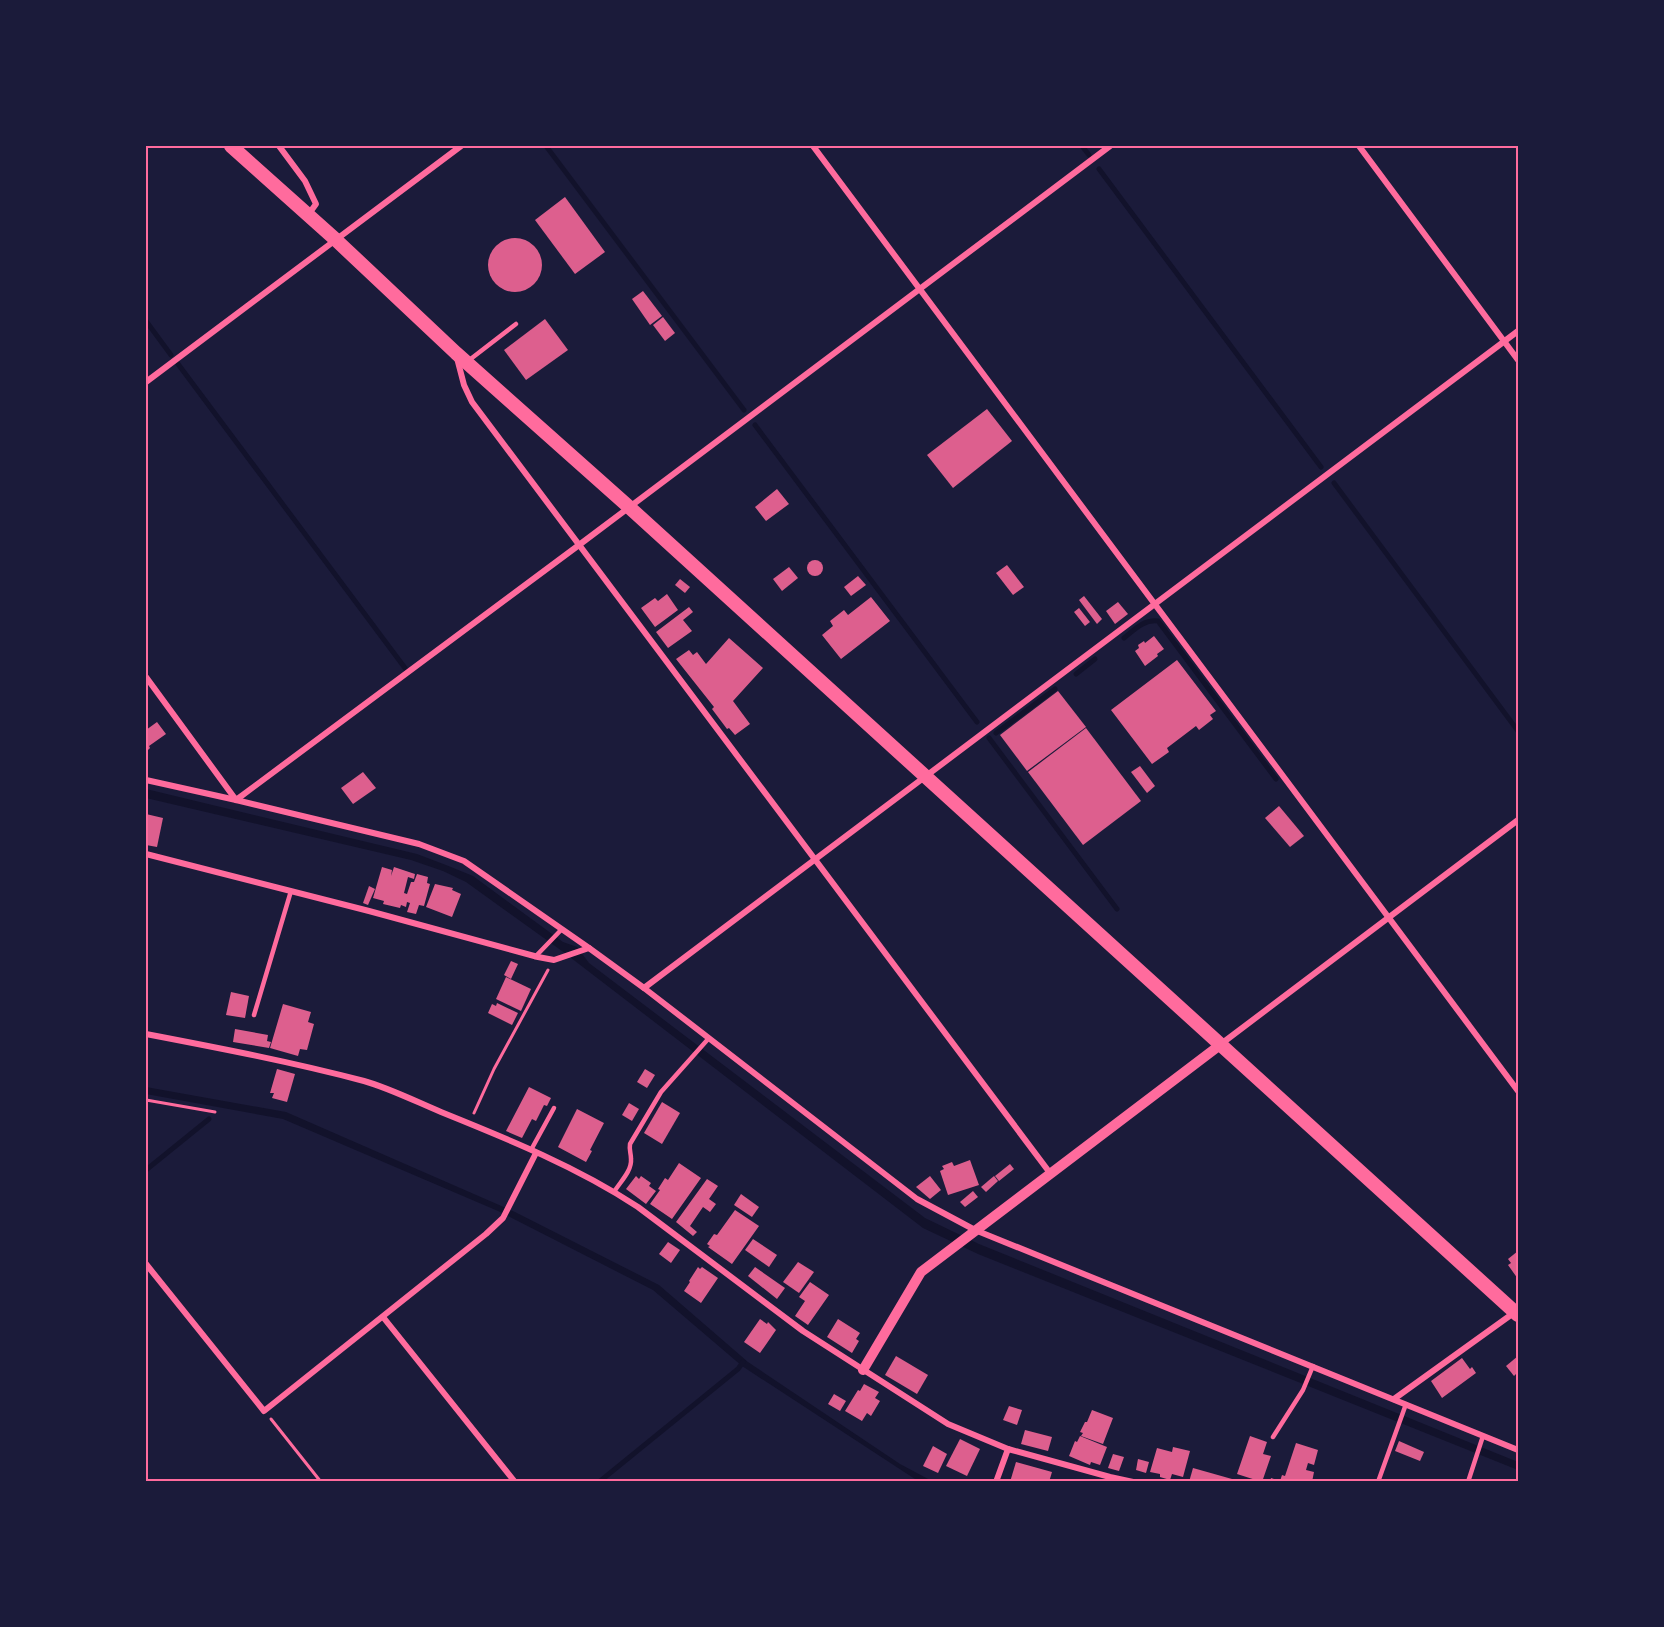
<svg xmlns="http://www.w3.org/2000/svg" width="1664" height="1627" font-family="Cabin,sans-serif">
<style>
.water{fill:#12122b}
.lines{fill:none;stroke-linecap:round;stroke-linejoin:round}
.stream{stroke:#12122b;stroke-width:5}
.building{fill:#dd5f8e}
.path{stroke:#ff6b9d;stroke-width:3}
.service{stroke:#ff6b9d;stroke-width:4.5}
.minor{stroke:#ff6b9d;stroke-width:6}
.tertiary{stroke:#ff6b9d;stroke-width:10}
.primary{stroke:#ff6b9d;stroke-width:14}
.neatline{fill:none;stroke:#ff6b9d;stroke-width:2}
</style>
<rect width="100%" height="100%" fill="#1b1b3a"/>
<g class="water">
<polygon points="146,789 417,854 446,865 473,876 563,942 577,947 589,963 925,1218 979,1244 1518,1462 1518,1470 978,1254 923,1228 562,951 466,882 443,871 411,860 146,798"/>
<polygon points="146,1087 286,1112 515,1212 659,1285 748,1362 900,1464 932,1481 918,1481 742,1366 653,1290 498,1211 283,1119 146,1094"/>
</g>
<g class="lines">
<g class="stream">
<polyline points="546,146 744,410"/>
<polyline points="1082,146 1089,155"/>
<polyline points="1099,169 1321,467"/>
<polyline points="146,321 171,355"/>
<polyline points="178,364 405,668"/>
<polyline points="755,425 977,722"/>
<polyline points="1334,483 1518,731"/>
<path d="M 1124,638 C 1134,630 1144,619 1158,621 L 1276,779"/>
<polyline points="1076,674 1095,659"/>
<polyline points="996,733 1055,689"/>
<polyline points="989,738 1117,909"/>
<polyline points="146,1170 209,1119"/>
<polyline points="599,1482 738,1369 743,1362"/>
</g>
</g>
<g class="building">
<polygon points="565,197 605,252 575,274 535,220"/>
<circle cx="515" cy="265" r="27"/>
<polygon points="643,291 662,316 650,325 632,299"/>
<polygon points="663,317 675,333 665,341 653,325"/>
<polygon points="545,319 568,350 526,380 504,350"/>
<polygon points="987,409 1012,441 953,488 927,455"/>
<polygon points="777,489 789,504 766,521 755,507"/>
<circle cx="815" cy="568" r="8"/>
<polygon points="1007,565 1024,587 1013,595 996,573"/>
<polygon points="789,567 798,578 782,591 773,579"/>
<polygon points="858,576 866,585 851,596 844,587"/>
<polygon points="680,579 690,587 685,593 675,585"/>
<polygon points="667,594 678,610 655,627 641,608 655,598 658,601"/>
<polygon points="1084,596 1102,619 1097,624 1079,600"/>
<polygon points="871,597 890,621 841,659 822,635 833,626 830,621 844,610 848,615"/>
<polygon points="1118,602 1128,614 1115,624 1106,611"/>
<polygon points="689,607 693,612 683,620 692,631 668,648 656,632"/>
<polygon points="1079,608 1090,622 1085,626 1074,612"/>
<polygon points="1154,636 1164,649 1157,654 1158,656 1145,666 1135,651 1139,648 1138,645 1144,641 1145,643"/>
<polygon points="729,638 763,668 733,701 750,724 735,735 729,728 727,729 712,709 714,707 676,659 689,650 693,655 697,652 706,664"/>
<polygon points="1177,660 1216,711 1210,715 1213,719 1199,730 1196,726 1167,748 1169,752 1152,764 1111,710"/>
<polygon points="1058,691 1086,727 1027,771 1000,735"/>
<polygon points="157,722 166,734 149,746 150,748 146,752 146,730"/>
<polygon points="1086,728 1141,801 1083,845 1028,772"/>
<polygon points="1140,766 1155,786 1147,793 1131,772"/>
<polygon points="363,772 376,788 353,804 341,788"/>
<polygon points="1279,806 1304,836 1290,847 1265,818"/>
<polygon points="146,814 163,818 157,847 146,845"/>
<polygon points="382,867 392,870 391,876 394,867 415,874 414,879 408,877 404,893 407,894 411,882 414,882 417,874 428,877 427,883 430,884 424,906 419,905 416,914 407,912 410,903 407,902 406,907 401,905 400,908 383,904 384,901 373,898"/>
<polygon points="435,884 453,888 452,890 461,894 452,917 426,907"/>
<polygon points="369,886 375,889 368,905 363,903"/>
<polygon points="511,961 518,964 511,979 504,975"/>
<polygon points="506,977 531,989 521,1011 496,999"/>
<polygon points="231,992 249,996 245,1018 226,1015"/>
<polygon points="497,1003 518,1013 512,1025 488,1013 492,1004 496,1006"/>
<polygon points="283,1004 311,1012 308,1022 314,1024 307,1050 300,1049 298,1056 270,1048"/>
<polygon points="235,1029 268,1035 267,1041 271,1042 269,1048 233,1042"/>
<polygon points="277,1069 295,1074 287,1102 272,1098 274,1093 270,1093"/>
<polygon points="645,1069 655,1075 647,1088 637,1082"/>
<polygon points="529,1087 551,1098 547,1106 544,1105 536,1121 532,1119 522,1138 506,1131"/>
<polygon points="662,1102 680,1113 662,1144 644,1133"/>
<polygon points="629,1103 639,1109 632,1121 622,1115"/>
<polygon points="577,1109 604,1123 590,1150 592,1151 586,1162 558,1147"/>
<polygon points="970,1160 979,1185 948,1195 940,1171 944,1169 942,1166 952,1162 954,1166"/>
<polygon points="679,1163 701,1178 672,1219 650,1204 660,1190 658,1189 665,1178 668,1180"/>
<polygon points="1010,1164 1014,1169 999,1181 995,1176"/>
<polygon points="636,1176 639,1179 641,1176 651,1183 649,1186 656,1191 646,1204 626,1189"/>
<polygon points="930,1176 941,1190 930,1199 916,1187"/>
<polygon points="994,1176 998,1181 986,1192 981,1187"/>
<polygon points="707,1179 718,1186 709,1199 716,1204 710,1212 703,1207 690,1226 697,1232 693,1236 676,1222"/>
<polygon points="973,1191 978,1197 965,1207 960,1202"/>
<polygon points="741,1194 759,1207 752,1217 734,1205"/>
<polygon points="735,1210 759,1226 732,1264 708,1247 710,1246 707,1244 714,1234 717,1235"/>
<polygon points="753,1239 777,1255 769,1267 745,1250"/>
<polygon points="668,1242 680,1250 671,1263 659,1254"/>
<polygon points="1518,1251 1518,1279 1508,1265 1511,1263 1508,1259"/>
<polygon points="798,1262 814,1272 799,1293 783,1282"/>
<polygon points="698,1267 700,1269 702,1267 718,1278 701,1303 684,1291 690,1282 689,1281"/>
<polygon points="755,1267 785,1288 777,1299 748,1276"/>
<polygon points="810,1282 829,1295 808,1325 795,1316 805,1301 799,1297"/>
<polygon points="760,1319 767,1324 768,1322 776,1330 760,1353 744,1342"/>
<polygon points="838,1319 860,1333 856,1339 859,1341 852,1353 827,1337"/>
<polygon points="896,1356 928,1375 917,1394 885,1375"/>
<polygon points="1518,1356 1518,1372 1514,1376 1506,1366"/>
<polygon points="1462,1358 1470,1369 1472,1367 1476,1373 1442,1398 1431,1381"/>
<polygon points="864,1384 879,1392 875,1398 880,1401 871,1416 867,1413 862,1421 845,1411 858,1390 860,1391"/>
<polygon points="834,1394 846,1401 840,1411 828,1404"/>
<polygon points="1009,1406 1022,1410 1017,1425 1003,1420"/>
<polygon points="1092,1410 1113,1418 1103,1444 1081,1436 1083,1433 1080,1432 1085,1422 1087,1422"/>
<polygon points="1025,1430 1052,1437 1048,1451 1021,1444"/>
<polygon points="1080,1436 1107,1447 1100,1465 1091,1462 1090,1465 1069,1456 1075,1441 1077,1442"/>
<polygon points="1250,1436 1267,1442 1263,1454 1271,1456 1262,1482 1237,1474"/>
<polygon points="960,1439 980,1449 967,1476 946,1466"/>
<polygon points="1399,1441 1424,1452 1420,1461 1395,1451"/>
<polygon points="1296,1443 1318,1450 1314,1465 1308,1463 1306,1470 1314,1472 1312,1482 1270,1482 1271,1478 1280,1481 1282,1475 1285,1476"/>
<polygon points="933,1446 947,1454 938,1473 923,1466"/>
<polygon points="1173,1447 1190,1451 1183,1477 1172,1474 1170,1480 1160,1477 1160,1474 1150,1472 1157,1448 1172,1452"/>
<polygon points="1113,1454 1124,1457 1119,1471 1108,1468"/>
<polygon points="1138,1459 1149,1462 1146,1473 1136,1470"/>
<polygon points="1016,1462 1052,1472 1049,1482 1010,1482"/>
<polygon points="1193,1468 1232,1479 1231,1482 1189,1482"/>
</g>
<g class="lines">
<g class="path">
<polyline points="146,1100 215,1112"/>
<polyline points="474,1113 494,1069 548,970"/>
<polyline points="271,1419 321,1482"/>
</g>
<g class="service">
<polyline points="468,361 516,324"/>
<polyline points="535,957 561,930"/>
<polyline points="254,1015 291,891"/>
<polyline points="531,1150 554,1108"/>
<path d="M 614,1192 C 620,1182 632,1171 631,1159 C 631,1153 629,1150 630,1144 L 661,1092 L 709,1038"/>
<polyline points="1273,1437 1303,1390 1313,1366"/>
<polyline points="1378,1482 1406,1404"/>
<polyline points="1468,1482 1483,1436"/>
</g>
<g class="minor">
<polyline points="279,146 305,181 316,204 308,215"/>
<polyline points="813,146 1518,1091"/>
<polyline points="1359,146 1518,360"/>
<polyline points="457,358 464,385 472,402 1050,1173"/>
<polyline points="146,382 461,146"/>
<polyline points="146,677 236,800 579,545 1110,146"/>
<polyline points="146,780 236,800 419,844 464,861 589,948"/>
<polyline points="146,854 369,911 538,957 554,960 589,948 644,988 917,1199 975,1230 1518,1450"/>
<polyline points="644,988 1518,331"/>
<path d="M 146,1034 C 219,1048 292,1062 364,1081 C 389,1088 417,1102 441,1112 C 508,1139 577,1167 638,1207 L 803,1331 L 948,1424 L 1008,1449 L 1110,1477 L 1133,1482"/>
<polyline points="1221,1044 1518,820"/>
<polyline points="146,1264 264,1411 486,1234 503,1218 536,1153"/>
<polyline points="383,1317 515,1482"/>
<polyline points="1394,1399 1515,1312"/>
<polyline points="996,1482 1008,1449"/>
</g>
<polyline class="tertiary" points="863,1370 921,1272 1220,1045"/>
<polyline class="primary" points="231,146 335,239 456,353 629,507 1518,1315"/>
</g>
<rect width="1664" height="1627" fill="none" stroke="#1b1b3a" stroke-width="294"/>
<rect x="147" y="147" width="1370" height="1333" class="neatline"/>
</svg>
